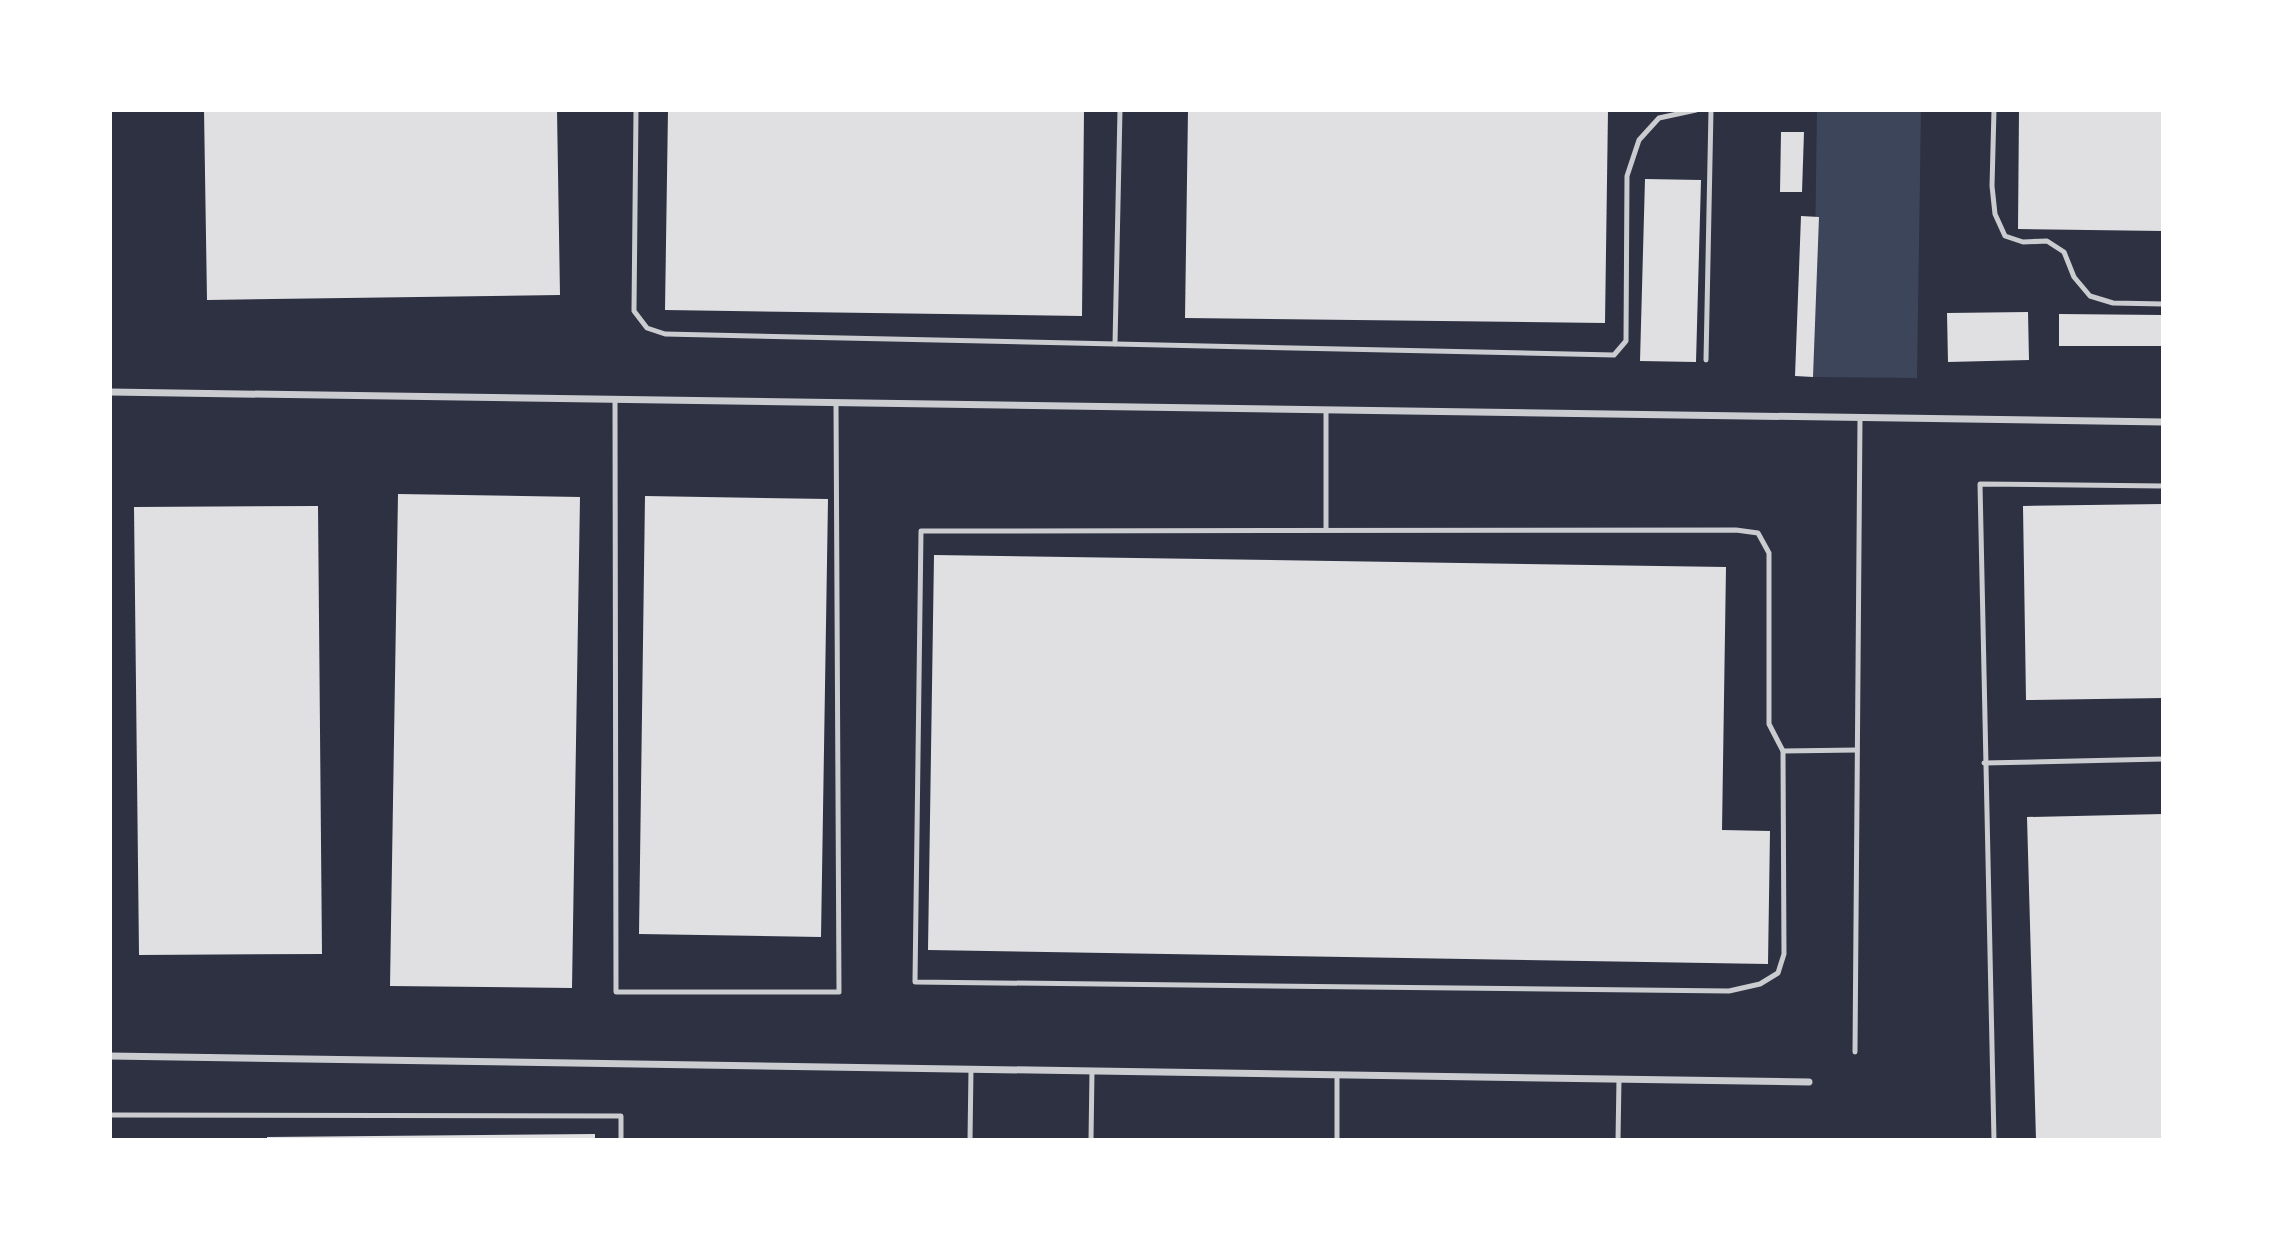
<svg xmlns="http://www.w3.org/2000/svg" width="2273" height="1250" font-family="'Open Sans',sans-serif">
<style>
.green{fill:#3c4559}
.building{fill:#e0e0e3}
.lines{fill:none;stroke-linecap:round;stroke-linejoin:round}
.service{stroke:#caccd0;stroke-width:5}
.minor{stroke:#caccd0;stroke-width:7}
</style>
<rect width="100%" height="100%" fill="#2d3142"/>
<polygon class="green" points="1817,110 1921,110 1917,378 1813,377"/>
<g class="building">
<polygon points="204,110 557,110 560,295 207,300"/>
<polygon points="668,110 1084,110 1082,316 665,310"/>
<polygon points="1188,110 1608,110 1605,323 1185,318"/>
<polygon points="2019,110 2163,110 2163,231 2018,229"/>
<polygon points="1781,132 1804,132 1802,192 1780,192"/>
<polygon points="1645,179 1701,180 1696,362 1640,361"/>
<polygon points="1801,216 1819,217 1813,377 1795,376"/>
<polygon points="2028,312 2029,360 1948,362 1947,313"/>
<polygon points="2059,314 2163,315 2163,346 2059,346"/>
<polygon points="398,494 580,497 572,988 390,986"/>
<polygon points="645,496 828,499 821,937 639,934"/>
<polygon points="2163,504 2163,698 2026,700 2023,506"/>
<polygon points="318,506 322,954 139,955 134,507"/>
<polygon points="934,555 1726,567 1722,830 1770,831 1768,964 928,950"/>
<polygon points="2163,814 2163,1140 2036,1140 2027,817"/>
<polygon points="595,1134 595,1140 267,1140 267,1137"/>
</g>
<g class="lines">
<g class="service">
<polyline points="636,110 634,311 647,328 665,334 1614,355 1626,341 1627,176 1639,140 1659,118 1696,110"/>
<polyline points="1994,110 1992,186 1995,214 2005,236 2023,242 2047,241 2064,252 2074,277 2090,296 2113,303 2163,304"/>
<polyline points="1115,344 1120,110"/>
<polyline points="1706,360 1711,110"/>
<polyline points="615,399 616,992 839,992 836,403"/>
<polyline points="1326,530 1326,410"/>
<polygon points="1736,530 1758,533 1769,553 1769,724 1783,751 1784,954 1778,973 1760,984 1729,991 915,982 921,531"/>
<polyline points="1783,751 1857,750"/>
<polyline points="1984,763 2163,759"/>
<polyline points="1855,1052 1860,418"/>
<polyline points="110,1115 621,1116 621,1140"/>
<polyline points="970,1140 971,1069"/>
<polyline points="1091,1140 1092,1071"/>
<polyline points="1337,1140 1337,1075"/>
<polyline points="1618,1140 1619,1079"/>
<polyline points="1994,1140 1980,484 2163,486"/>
</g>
<g class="minor">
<polyline points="110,392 2163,422"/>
<polyline points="110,1056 1809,1082"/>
</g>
</g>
<rect width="2273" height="1250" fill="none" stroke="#ffffff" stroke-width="224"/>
</svg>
